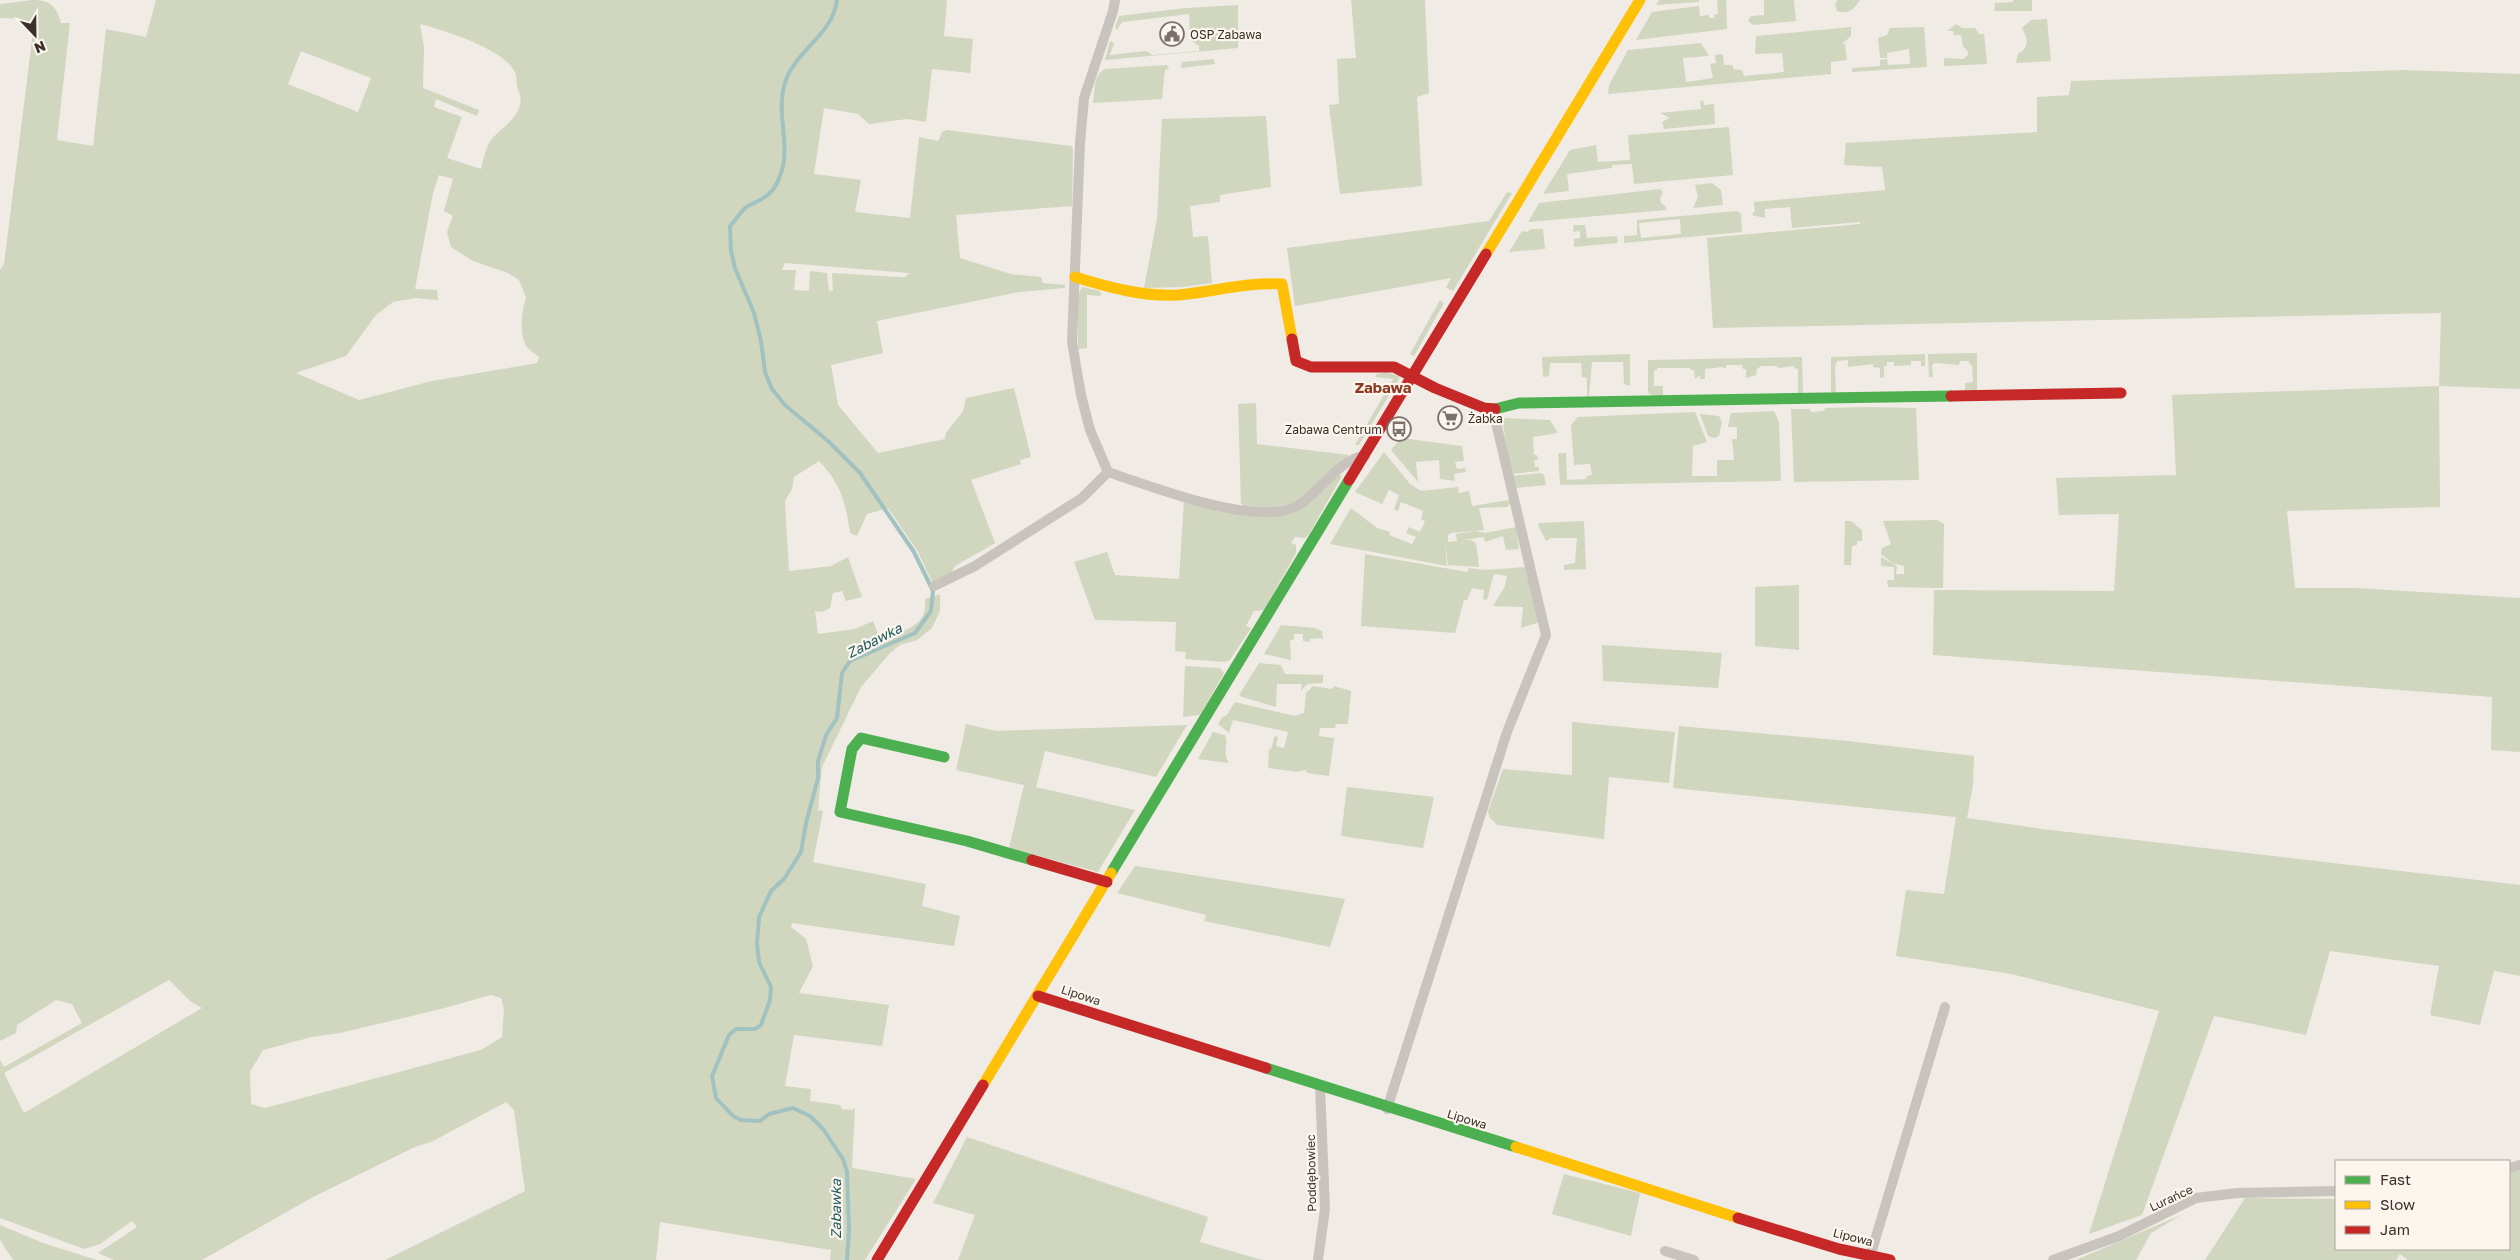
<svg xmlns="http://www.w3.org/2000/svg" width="2520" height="1260" font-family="'Golos Text',sans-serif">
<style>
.green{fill:#d1d6bf;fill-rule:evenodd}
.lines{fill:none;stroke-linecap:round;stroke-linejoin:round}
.stream{stroke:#a1c2c1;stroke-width:4}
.street{stroke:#c9c3be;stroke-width:10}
.fast{stroke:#4caf50;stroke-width:11}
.slow{stroke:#ffc107;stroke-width:11}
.jam{stroke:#c62828;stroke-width:11}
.labels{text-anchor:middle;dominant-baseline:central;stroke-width:4.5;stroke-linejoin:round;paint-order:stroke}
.poi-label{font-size:12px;fill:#3b302b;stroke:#fbf5ee;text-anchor:start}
.street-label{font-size:12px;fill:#3b302b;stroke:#fbf5ee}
.water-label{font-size:14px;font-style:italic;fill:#1f5a5e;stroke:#fbf5ee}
.quarter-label{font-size:15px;font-weight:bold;fill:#8c3b22;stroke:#fbf5ee}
</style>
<rect width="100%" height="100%" fill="#f0ebe5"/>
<g class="green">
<path d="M 33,0 C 50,0 57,7 61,23 L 70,23 L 57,140 L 93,146 L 106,29 L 146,37 L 156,0 L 947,0 L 944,36 L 973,39 L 970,73 L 932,69 L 926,122 L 907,119 L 869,124 L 858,114 L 824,108 L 814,174 L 861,180 L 855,212 L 910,218 L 919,137 L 938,141 L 942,132 L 947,130 L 1071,146 L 1073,149 L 1072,206 L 956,215 L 960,258 L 1011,274 L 1041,277 L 1043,283 L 1065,285 L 1065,288 L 1019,292 L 877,321 L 883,353 L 831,365 L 838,405 L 878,453 L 945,439 L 946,433 L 963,411 L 966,398 L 1014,388 L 1031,457 L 1020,460 L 1021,464 L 971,480 L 995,543 L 955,566 L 950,575 L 934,582 L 931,580 L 918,552 L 888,508 L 867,514 L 857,536 L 850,533 C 846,503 841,484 819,461 L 794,477 L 792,489 L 785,501 L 789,571 L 831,566 L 848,557 L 862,597 L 846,601 L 842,591 L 833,593 L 830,608 L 822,612 L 815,611 L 818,634 L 855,629 L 873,621 L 881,641 C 902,629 928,629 925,599 L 940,594 L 940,611 L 932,628 L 917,640 L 900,645 L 890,653 L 861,687 L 822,767 L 818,810 L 823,811 L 813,862 L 926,884 L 922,906 L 960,916 L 954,946 L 792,923 L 791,927 L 806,939 L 813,966 L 799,993 L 889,1005 L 882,1046 L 794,1035 L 785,1086 L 811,1089 L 810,1101 L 840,1105 L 842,1109 L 853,1110 L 855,1107 L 852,1168 L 916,1179 L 865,1260 L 830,1260 L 831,1250 L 660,1222 L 656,1260 L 385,1260 L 525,1191 L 514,1110 L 506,1102 L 433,1141 L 415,1147 L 313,1197 L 202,1260 L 114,1260 L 98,1253 L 137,1227 L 132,1221 L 100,1244 L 84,1249 L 0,1218 L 0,1060 L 4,1067 L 82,1023 L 72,1004 L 56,1000 L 17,1025 L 16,1033 L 0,1041 L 0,270 L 4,264 L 33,32 C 30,17 13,19 0,18 L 0,4 ZM 420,24 C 443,30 509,50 516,75 C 517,79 516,83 517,87 C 519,93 522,98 520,105 C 516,122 495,132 489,143 C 485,151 483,161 481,169 L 447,158 L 462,117 L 434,107 L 436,99 L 477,116 L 479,110 L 423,88 L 424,48 ZM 301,51 L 371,78 L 358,112 L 288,84 ZM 439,175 L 453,179 L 444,211 L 453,216 L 447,232 L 451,247 L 473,261 L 508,273 L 519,280 L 526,298 C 522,309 519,334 526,346 C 529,350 535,354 539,357 L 537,363 L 432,381 L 359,400 L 296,373 L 346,356 L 376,315 L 393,302 L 417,298 L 438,300 L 437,290 L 415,289 L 433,193 ZM 785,263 L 910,273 L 905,277 L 898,277 L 832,273 L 833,290 L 829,291 L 827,273 L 810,271 L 809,291 L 794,290 L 796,270 L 782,270 ZM 169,980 L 190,1001 L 202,1008 L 24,1113 L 4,1073 ZM 491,995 L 501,998 L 504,1009 L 502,1037 L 481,1050 L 265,1108 L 251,1104 L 250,1072 L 263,1050 L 312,1037 L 340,1033 L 441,1009 Z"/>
<polygon points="1351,0 1425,0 1429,93 1417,97 1422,186 1340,194 1329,105 1339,104 1337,59 1356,58"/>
<polygon points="1659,0 1699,0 1699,2 1656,5"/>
<polygon points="1717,0 1726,0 1727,29 1636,40 1652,12 1699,6 1700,16 1709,15 1709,18 1714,18 1714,15 1718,14"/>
<polygon points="1764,0 1794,0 1796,21 1753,25 1748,21 1751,16 1764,15"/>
<path d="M 1838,0 L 1860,0 C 1854,9 1848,15 1837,11 L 1835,4 Z"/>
<polygon points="2013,0 2032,0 2032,11 1994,11 1995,3 2013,2"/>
<polygon points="1238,5 1238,48 1105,60 1110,41 1114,43 1110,55 1146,51 1152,55 1199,51 1199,46 1190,39 1189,14 1122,22 1117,30 1115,27 1119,16 1186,8"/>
<path d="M 2047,19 L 2051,61 L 2016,63 L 2018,54 C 2030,47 2028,39 2022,28 L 2031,20 Z"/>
<polygon points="1956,24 1962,28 1975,28 1979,34 1984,34 1987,64 1944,66 1944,58 1963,59 1968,55 1968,52 1963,46 1961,35 1954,35 1953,31 1947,31"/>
<polygon points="1851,27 1851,36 1842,44 1845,44 1847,60 1831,62 1831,74 1608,94 1609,85 1628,50 1701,43 1709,56 1683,58 1686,82 1713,78 1710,64 1716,63 1715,55 1723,54 1724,65 1733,65 1733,69 1742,70 1744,76 1784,72 1782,53 1755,54 1756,36"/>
<polygon points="1924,27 1927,67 1852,72 1852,68 1880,66 1880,60 1887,59 1888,65 1910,64 1909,49 1887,53 1887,58 1880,58 1878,38 1887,35 1890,28"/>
<polygon points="1214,59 1215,64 1181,68 1182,62"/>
<path d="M 1167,65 L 1169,69 L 1165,70 L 1162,99 L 1093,103 C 1095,91 1093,75 1105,69 Z"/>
<polygon points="2403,70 2520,74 2520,389 2439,386 2440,507 2287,511 2295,588 2356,588 2520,598 2520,752 2491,750 2492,697 1933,655 1934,590 2114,591 2119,514 2059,515 2056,478 2176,475 2172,395 2439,386 2441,313 1713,328 1707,238 1860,224 1860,222 1792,228 1790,207 1765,209 1765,218 1752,215 1755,210 1754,202 1885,190 1882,167 1844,165 1846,143 2037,132 2037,97 2069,95 2071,81"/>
<polygon points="1703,100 1704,105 1714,104 1715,124 1664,129 1662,122 1670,118 1660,113 1701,109 1700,101"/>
<polygon points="1266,116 1271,187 1220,195 1220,202 1190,206 1193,237 1208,236 1212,283 1182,287 1144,288 1157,218 1162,119"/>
<polygon points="1729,127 1733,175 1634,184 1632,164 1612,165 1612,168 1567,174 1569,191 1543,194 1570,150 1596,145 1598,162 1630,160 1628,135"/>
<polygon points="1712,183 1721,190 1723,205 1693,208 1698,197 1695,185"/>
<polygon points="1660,189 1663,192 1660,199 1661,203 1666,207 1666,210 1528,222 1539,203"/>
<polygon points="1507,192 1512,193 1453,291 1446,288 1451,278 1295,306 1287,248 1489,221"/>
<path d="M 1737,211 L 1741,214 L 1742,232 L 1624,243 L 1624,236 L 1637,235 L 1637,220 ZM 1680,219 L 1681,234 L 1641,238 L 1639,223 Z"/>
<polygon points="1574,225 1585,225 1587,238 1617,236 1618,243 1574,247 1574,239 1580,238 1580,231 1573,232"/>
<polygon points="1531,229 1543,229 1545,249 1509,252 1522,231 1527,232"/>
<polygon points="1082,287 1100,291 1101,296 1087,295 1087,348 1078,349 1078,295"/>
<polygon points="1440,300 1444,303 1414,356 1410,354"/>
<polygon points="1977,353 1977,390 1965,391 1965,383 1973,382 1972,365 1969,364 1969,361 1960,361 1959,365 1935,363 1932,365 1933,377 1929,377 1928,354"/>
<polygon points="1630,354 1630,386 1624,384 1623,362 1592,362 1589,396 1587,396 1587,378 1582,377 1581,363 1550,363 1549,376 1543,377 1542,357"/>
<polygon points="1925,354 1925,366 1921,366 1921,361 1911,361 1911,365 1894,366 1894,362 1887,362 1887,366 1884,366 1884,377 1880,378 1880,368 1873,367 1873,364 1848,367 1848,360 1837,361 1835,367 1836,392 1831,392 1831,357"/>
<polygon points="1802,357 1803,393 1798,393 1798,369 1794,368 1794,366 1778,368 1777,366 1761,366 1757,369 1756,375 1746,378 1746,369 1743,369 1742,365 1726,365 1726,369 1722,367 1705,369 1705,379 1700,379 1700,375 1695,379 1694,370 1691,370 1690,368 1657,368 1657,370 1654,371 1654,386 1663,386 1663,396 1651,395 1648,392 1648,360"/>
<polygon points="1386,372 1400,376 1399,379 1359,445 1355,445 1393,379 1375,377 1377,374"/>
<polygon points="1256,403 1257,444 1349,455 1296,502 1275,508 1243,506 1241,503 1238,404"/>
<polygon points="1866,407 1916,408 1919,480 1794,482 1791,409 1809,409 1812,412 1824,411 1825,408"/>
<polygon points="1774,411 1779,422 1781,481 1560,485 1558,453 1566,453 1567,480 1586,479 1587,476 1592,475 1590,464 1574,465 1571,425 1578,417 1695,412 1707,442 1693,446 1692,476 1717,476 1717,460 1734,460 1732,439 1737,439 1737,427 1728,427 1731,413"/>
<polygon points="1700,414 1719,416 1722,422 1719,436 1714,438 1708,436"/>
<polygon points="1502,418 1550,420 1558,433 1533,437 1534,455 1537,455 1538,460 1534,460 1535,467 1539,467 1539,471 1511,474"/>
<polygon points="1401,438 1462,446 1464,461 1455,462 1457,469 1465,468 1466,472 1454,474 1455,481 1440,479 1439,460 1416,462 1418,482 1391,450"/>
<polygon points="1384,452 1410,484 1421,491 1458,487 1459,493 1469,491 1472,506 1509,500 1510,504 1507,507 1479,508 1484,530 1451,533 1448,535 1448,542 1457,541 1456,534 1476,531 1485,533 1516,527 1519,549 1506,550 1503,536 1485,542 1484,537 1463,540 1471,540 1476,543 1479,567 1448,565 1445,542 1447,566 1330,544 1351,508 1377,528 1390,532 1389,535 1412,544 1416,537 1406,533 1409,527 1420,532 1425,521 1421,519 1423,511 1401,502 1398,511 1394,509 1399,495 1389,490 1382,504 1355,492"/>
<polygon points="1541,473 1544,475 1546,485 1514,488 1512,476"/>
<polygon points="1339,475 1342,476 1309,534 1305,538 1295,537 1291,543 1296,545 1296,553 1264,610 1254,611 1246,626 1251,628 1230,660 1225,662 1185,659 1186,652 1175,651 1176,622 1095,620 1074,562 1107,552 1115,575 1179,579 1184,500 1287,513"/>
<polygon points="1937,520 1944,524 1943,588 1888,587 1887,580 1894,580 1894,567 1881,566 1881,557 1897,566 1896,574 1904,574 1904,566 1892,563 1881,554 1882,548 1891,544 1883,521"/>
<polygon points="1584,521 1586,569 1564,570 1564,565 1575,563 1577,538 1551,538 1546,541 1538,525 1539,523"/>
<polygon points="1845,521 1851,521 1862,530 1862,541 1857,541 1857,545 1852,546 1851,565 1844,565"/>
<polygon points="1365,554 1467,572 1469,568 1485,570 1527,567 1540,622 1521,628 1523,607 1493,606 1505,586 1507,576 1494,574 1487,600 1483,599 1484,590 1472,588 1467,600 1464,600 1455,633 1361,626"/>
<polygon points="1799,585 1799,650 1755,646 1755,587"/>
<polygon points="1281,625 1315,628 1322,631 1323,640 1321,638 1310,639 1310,642 1303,641 1303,634 1294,634 1294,639 1290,641 1291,660 1264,654"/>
<polygon points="1602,645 1722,653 1718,688 1603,681"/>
<polygon points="1259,663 1281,665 1285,674 1323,675 1323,683 1307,684 1301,691 1302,684 1277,684 1276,707 1242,697 1239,695"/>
<polygon points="1185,666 1220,668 1224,673 1200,715 1183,717"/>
<polygon points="1313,686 1332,689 1334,686 1351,691 1348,724 1336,724 1335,728 1320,728 1319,736 1334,738 1329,776 1307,773 1305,770 1297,772 1268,768 1269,749 1271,749 1275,736 1278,737 1276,746 1284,748 1288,732 1233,720 1229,733 1218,724 1223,716 1226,716 1235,702 1295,716 1304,713 1306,693"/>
<polygon points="1572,722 1675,732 1669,783 1609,777 1604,839 1497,825 1490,818 1488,811 1503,769 1572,775"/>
<polygon points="966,724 996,731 1187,725 1156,777 1045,751 1036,787 1135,810 1098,872 1009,848 1024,785 956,770"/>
<polygon points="1679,726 1848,741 1974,756 1973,785 1967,818 2042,829 2520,885 2520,976 2494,971 2480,1025 2430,1015 2439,966 2330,951 2306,1035 2214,1016 2142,1215 2089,1234 2159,1011 2011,974 1896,956 1906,890 1944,894 1956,817 1673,788"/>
<path d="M 1213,732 L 1225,735 C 1229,746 1222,752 1229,763 L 1198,759 Z"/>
<polygon points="1347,787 1434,797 1423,848 1341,836"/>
<polygon points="1135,866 1345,899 1330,947 1204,921 1206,915 1117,893"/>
<polygon points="967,1137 1208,1217 1200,1242 1262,1260 958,1260 975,1215 933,1203"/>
<polygon points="2520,1170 2520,1260 2408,1260 2400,1254 2396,1260 2205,1260 2245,1198 2336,1199 2336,1249 2509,1249 2509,1173"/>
<polygon points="1564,1174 1640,1193 1631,1236 1552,1214"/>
<polygon points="2181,1215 2151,1233 2136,1260 2076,1260"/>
<polygon points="0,1225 43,1243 97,1260 13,1260 0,1240"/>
</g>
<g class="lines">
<path class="stream" d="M 837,0 C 833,33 801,47 788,75 C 771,113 796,147 777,183 C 770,197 761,199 748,206 C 741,210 736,220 730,226 L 731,251 L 735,268 L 754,313 L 761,341 L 765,372 L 772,389 L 785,405 L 828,441 L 860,473 L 914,552 L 933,591 L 931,611 L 915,633 L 850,661 L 842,673 L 837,718 L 826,735 L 818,761 L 818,778 L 806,823 L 801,852 L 784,879 L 771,891 L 759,917 L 757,943 L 759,962 L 771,987 L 770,1000 L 761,1025 L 755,1029 L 736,1029 L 729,1035 L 712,1076 L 716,1098 L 733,1116 L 741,1120 L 760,1121 L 769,1114 L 793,1108 L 810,1116 L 823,1129 L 843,1159 L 847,1172 L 849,1229 L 847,1260"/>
<g class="street">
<path d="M 1108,472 C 1150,486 1259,529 1299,505 C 1319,492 1342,457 1365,456"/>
<polyline points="934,586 975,566 1082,498 1108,472 1090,430 1081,395 1072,342 1080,143 1084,98 1113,11 1115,0"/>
<polyline points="1387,1109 1507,732 1546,635 1493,410"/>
<polyline points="2509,1168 2520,1165"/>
<polyline points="1665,1251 1694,1260"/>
<polyline points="1318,1260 1325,1209 1320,1086"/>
<polyline points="1869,1260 1945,1007"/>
<polyline points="2053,1260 2119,1236 2196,1198 2237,1193 2336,1191"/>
</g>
<g class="fast">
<polyline points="1495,409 1519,403 1951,396"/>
<polyline points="944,757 861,738 852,749 840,812 967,841 1032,860"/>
<polyline points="1111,873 1349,480"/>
<polyline points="1266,1068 1516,1147"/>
</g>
<g class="slow">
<polyline points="1486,254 1640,0"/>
<path d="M 1075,277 C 1108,287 1143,297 1178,295 C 1213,292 1246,282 1282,284 L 1292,339"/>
<polyline points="983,1085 1111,873"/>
<polyline points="1516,1147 1738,1218"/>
</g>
<g class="jam">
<polyline points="1292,339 1296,361 1311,367 1394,367 1435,388 1484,408 1495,409"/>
<polyline points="1951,396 2121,393"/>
<polyline points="1349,480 1486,254"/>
<polyline points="1032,860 1107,882"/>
<polyline points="1038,996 1266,1068"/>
<polyline points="1738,1218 1839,1249 1890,1260"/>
<polyline points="877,1260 983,1085"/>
</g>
</g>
<defs>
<g id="civic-ring" transform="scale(1.25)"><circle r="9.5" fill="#fbf5ee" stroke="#7a716c" stroke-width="1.5"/><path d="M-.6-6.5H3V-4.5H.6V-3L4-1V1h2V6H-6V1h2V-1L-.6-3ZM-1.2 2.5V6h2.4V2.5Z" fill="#7a716c"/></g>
<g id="supermarket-ring" transform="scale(1.25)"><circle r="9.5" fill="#fbf5ee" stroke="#7a716c" stroke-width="1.5"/><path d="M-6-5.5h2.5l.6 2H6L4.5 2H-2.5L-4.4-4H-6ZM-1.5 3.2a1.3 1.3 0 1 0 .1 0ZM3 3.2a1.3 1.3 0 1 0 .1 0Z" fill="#7a716c"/></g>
<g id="bus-ring" transform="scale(1.25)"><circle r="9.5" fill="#fbf5ee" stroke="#7a716c" stroke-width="1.5"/><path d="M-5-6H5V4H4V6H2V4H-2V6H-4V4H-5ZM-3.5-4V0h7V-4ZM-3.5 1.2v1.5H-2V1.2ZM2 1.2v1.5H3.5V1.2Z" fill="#7a716c"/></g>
</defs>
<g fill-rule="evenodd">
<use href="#civic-ring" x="1172" y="34"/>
<use href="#supermarket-ring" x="1450" y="418"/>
<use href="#bus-ring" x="1399" y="429"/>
</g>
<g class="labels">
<g class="poi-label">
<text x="1190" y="34">OSP Zabawa</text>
<text x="1468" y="418">Żabka</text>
<text x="1382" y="429" text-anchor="end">Zabawa Centrum</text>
</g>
<g class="street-label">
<text transform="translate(1081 995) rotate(18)">Lipowa</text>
<text transform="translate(1467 1119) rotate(17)">Lipowa</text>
<text transform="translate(1311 1173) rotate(-91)">Poddębowiec</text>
<text transform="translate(2171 1198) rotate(-25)">Lurańce</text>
<text transform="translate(1853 1237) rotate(14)">Lipowa</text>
</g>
<g class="water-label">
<text transform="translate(874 640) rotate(-27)">Zabawka</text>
<text transform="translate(835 1209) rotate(-90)">Zabawka</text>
</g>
<g class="quarter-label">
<text x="1383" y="387">Zabawa</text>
</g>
</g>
<rect x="2335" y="1160" width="175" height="90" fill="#fbf5ee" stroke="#aea6a0"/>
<rect x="2345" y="1176" width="25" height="8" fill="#4caf50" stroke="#aea6a0"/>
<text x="2380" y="1185" font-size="15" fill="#3b302b">Fast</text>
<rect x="2345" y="1201" width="25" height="8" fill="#ffc107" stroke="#aea6a0"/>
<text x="2380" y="1210" font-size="15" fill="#3b302b">Slow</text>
<rect x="2345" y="1226" width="25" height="8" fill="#c62828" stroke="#aea6a0"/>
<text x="2380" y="1235" font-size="15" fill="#3b302b">Jam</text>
<g transform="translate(35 35) rotate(158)" stroke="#fbf5ee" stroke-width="4" paint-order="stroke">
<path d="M0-4L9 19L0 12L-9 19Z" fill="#3b302b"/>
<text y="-8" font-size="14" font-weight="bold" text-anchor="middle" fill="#3b302b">N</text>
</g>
</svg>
